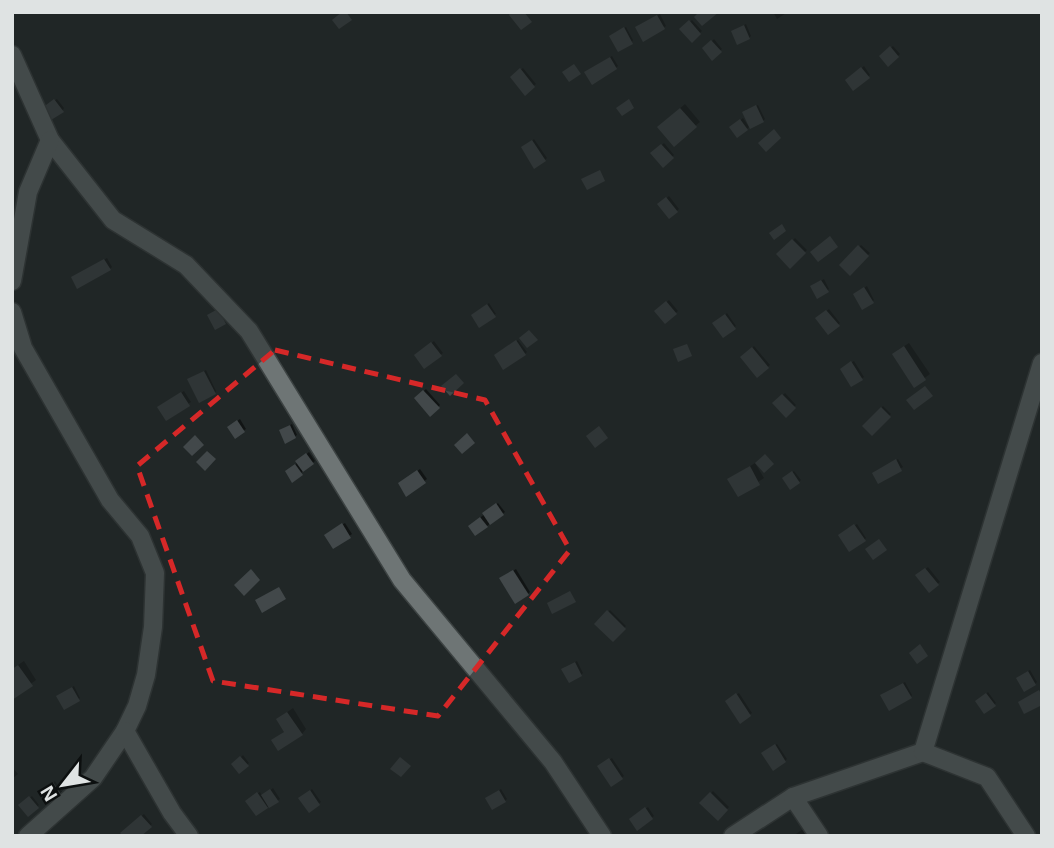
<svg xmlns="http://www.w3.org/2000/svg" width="1054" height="848" font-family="Arial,sans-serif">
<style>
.shadow{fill:#0007}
.building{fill:#42484a}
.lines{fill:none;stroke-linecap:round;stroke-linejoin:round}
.street-casing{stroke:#3d4343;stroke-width:21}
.secondary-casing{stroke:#3d4343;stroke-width:21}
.street{stroke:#6e7575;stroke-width:18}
.secondary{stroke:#6e7575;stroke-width:18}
.marked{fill:none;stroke:#d62828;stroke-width:5;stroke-dasharray:14 9;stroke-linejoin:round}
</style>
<rect width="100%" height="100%" fill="#212727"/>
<g class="shadow">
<polygon points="773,12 788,12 777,19"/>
<polygon points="660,14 666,26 644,39 639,25"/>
<polygon points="692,20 702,31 692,40 682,29"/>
<polygon points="746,24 751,36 749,38 733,31"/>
<polygon points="626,27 633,40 632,42 613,34"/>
<polygon points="714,39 722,49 712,58 704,49"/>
<polygon points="893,46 900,54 888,65 881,56"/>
<polygon points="612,56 618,66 616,68 588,71"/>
<polygon points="864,66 870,75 853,89 847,80"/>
<polygon points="523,68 536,84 525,93 512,77"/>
<polygon points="57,99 64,108 63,110 46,106"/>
<polygon points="685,104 700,122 695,126 664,122"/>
<polygon points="758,105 765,119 763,121 746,110"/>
<polygon points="743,118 749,127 747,129 731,127"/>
<polygon points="534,139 547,158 545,160 525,146"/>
<polygon points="664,143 674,155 663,165 652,154"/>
<polygon points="669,196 679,209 670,217 660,204"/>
<polygon points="795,238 807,250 790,267 779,254"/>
<polygon points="861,245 870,253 850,273 841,265"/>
<polygon points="107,258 112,267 110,269 75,276"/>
<polygon points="824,279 829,289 827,291 814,284"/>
<polygon points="867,286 874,300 872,302 857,292"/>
<polygon points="669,300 678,311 665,322 656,311"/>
<polygon points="489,303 496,314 494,315 475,313"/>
<polygon points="829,309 840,323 829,332 818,318"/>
<polygon points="727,313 736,326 724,335 715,324"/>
<polygon points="518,340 527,352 525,354 498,354"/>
<polygon points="434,341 443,353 425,367 416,356"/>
<polygon points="909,343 930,374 914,386 898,350"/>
<polygon points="754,346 770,365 757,375 742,357"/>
<polygon points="854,361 864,377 852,385 844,367"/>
<polygon points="206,370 216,391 215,393 191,378"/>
<polygon points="426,389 440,405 431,414 416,398"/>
<polygon points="184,391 191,402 166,419 161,406"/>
<polygon points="785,393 796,405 786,415 774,403"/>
<polygon points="883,406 891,414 872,433 864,426"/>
<polygon points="240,419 246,429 235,436 231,425"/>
<polygon points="292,424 297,435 286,441 283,429"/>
<polygon points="309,452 315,461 293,480 289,470"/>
<polygon points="898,459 903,467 879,482 876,471"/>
<polygon points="755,463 764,478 739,495 730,479"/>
<polygon points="420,469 427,479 407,494 402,482"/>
<polygon points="794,471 801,480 799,482 784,478"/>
<polygon points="498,503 505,512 487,526 470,526"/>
<polygon points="345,523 352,534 334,547 328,533"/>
<polygon points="857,524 866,538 864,540 842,534"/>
<polygon points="928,567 940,582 929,590 917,576"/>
<polygon points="516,569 530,592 528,594 503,577"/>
<polygon points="610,610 626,626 613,640 596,624"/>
<polygon points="24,661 36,680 12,698 12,669"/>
<polygon points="577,661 583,673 581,675 565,667"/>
<polygon points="1030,670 1037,682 1035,684 1020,676"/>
<polygon points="905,682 912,695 911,697 884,693"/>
<polygon points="74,686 80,698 79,699 60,694"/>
<polygon points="988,692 996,703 985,712 977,702"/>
<polygon points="739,693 752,713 740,721 729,699"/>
<polygon points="293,708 306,729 302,734 273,741 285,731 283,715"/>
<polygon points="777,744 787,759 785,761 765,751"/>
<polygon points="243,755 249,763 239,772 233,765"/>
<polygon points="612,758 624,776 611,785 601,765"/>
<polygon points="12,767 18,774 12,779"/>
<polygon points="55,781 63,793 62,795 45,788"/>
<polygon points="273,788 280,799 256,814 249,799 260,792 262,796"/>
<polygon points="312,789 321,802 309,811 301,798"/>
<polygon points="501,789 507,799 505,801 489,796"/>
<polygon points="713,791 729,807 718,819 702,803"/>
<polygon points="32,796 39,805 28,814 20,805"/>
<polygon points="648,807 654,816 637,828 633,818"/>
<polygon points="144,814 152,824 138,836 123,833"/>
<polygon points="803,829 807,836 793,836"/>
</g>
<g class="building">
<polygon points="342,12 346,12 352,20 339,29 332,20"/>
<polygon points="511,12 524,12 532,22 521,30 509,15"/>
<polygon points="699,12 719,12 702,26 694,17"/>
<polygon points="657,15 665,29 643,42 635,27"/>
<polygon points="689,20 701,34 692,43 679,29"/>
<polygon points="744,25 750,39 737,45 731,31"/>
<polygon points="624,27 633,44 618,52 609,36"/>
<polygon points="711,40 722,52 712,61 702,48"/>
<polygon points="890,46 899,57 888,67 879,56"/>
<polygon points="610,57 617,69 592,85 584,72"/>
<polygon points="574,64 581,74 569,82 562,72"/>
<polygon points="861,67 870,78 853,91 845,80"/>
<polygon points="520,68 535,87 525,96 510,77"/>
<polygon points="54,99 64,112 51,120 42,108"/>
<polygon points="629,99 634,108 622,116 616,108"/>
<polygon points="756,105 764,122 750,129 742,112"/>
<polygon points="680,108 697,127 674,147 657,127"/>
<polygon points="740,119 748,130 737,138 729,127"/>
<polygon points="774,129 781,138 766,152 758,143"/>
<polygon points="532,140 546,161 534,169 521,147"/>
<polygon points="661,144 674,158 663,168 650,153"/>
<polygon points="600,170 605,181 587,190 581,179"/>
<polygon points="666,197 678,212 669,219 657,204"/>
<polygon points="782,224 786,231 774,240 769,233"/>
<polygon points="830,236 838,247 818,262 810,252"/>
<polygon points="792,239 806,253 790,269 776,254"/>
<polygon points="858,245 869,256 850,276 839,265"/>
<polygon points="104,259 111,270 77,289 71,277"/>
<polygon points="821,280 829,292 817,299 810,286"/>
<polygon points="864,287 874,303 862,310 853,294"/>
<polygon points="666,301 677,314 665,324 654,311"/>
<polygon points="487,304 496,317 479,328 471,315"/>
<polygon points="218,309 226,324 215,330 207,315"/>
<polygon points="826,310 840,326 828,335 815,318"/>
<polygon points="725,314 736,329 723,338 712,323"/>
<polygon points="529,330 538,340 527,348 519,338"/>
<polygon points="516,340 526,355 503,370 494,355"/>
<polygon points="431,342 442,356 424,369 414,355"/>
<polygon points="687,344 692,356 678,362 673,349"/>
<polygon points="904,346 926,380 914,388 892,354"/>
<polygon points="752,347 769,368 757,378 740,357"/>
<polygon points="851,361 863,380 851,387 840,369"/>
<polygon points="204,371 216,394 199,403 187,379"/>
<polygon points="456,374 464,383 450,396 441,386"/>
<polygon points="925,386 933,396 914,410 906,400"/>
<polygon points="423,390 440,408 430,417 414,398"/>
<polygon points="181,392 190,406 166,421 157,407"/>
<polygon points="782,394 796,408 786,418 772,403"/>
<polygon points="881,407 891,417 872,436 862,426"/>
<polygon points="237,420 245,432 235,439 227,427"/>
<polygon points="290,425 296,438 285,444 279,430"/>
<polygon points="599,426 608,438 595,448 586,436"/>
<polygon points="467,433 475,443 462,454 454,445"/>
<polygon points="195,435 204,445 192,456 183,447"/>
<polygon points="207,451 216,459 205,471 196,462"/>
<polygon points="306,453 314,464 303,472 295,461"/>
<polygon points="765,454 774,464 764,473 755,463"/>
<polygon points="896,459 902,471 878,484 872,473"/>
<polygon points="295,464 303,475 292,483 285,471"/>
<polygon points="750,466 760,485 738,497 727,479"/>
<polygon points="417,470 426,483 406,497 398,483"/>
<polygon points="792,471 800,483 790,490 782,478"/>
<polygon points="496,503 504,515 490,525 482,513"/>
<polygon points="480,517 488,527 475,536 468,526"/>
<polygon points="342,523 351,538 333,549 324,535"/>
<polygon points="854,524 866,541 849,552 838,535"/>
<polygon points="879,539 887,550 873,560 865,549"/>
<polygon points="925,568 939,585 929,593 915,575"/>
<polygon points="251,569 260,580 244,596 234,585"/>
<polygon points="513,570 529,595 515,604 499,578"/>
<polygon points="279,587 286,599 262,613 255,600"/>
<polygon points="570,591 576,602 552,614 547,603"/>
<polygon points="607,610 626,629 613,642 594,624"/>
<polygon points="920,644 928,656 917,664 909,653"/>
<polygon points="575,662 582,676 569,683 561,669"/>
<polygon points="18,665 33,686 12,700 12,669"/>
<polygon points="1028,671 1036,685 1024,692 1016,678"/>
<polygon points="903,683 912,698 889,711 880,695"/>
<polygon points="72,687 80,701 64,710 56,696"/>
<polygon points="1039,690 1042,696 1042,705 1024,714 1018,702"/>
<polygon points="736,693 751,716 740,724 725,701"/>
<polygon points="986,693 996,706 984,714 975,701"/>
<polygon points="287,712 303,735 278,751 271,740 284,732 276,719"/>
<polygon points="775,744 786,762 773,771 761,753"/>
<polygon points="240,756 249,766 239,774 231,764"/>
<polygon points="400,757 411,766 401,777 390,769"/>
<polygon points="609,758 623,779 611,787 597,766"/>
<polygon points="53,782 63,797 51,805 41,790"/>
<polygon points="270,789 279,802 269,808 261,795"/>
<polygon points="310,790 320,805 309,813 298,798"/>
<polygon points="499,790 506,802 492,810 485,798"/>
<polygon points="257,792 268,808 256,816 245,801"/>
<polygon points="710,792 728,810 718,821 699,803"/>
<polygon points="29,796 39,808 28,817 18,805"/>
<polygon points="645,807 653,819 637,831 629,819"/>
<polygon points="141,815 152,827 141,836 123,836 120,833"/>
</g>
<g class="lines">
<g class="street-casing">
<g id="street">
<polyline points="12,55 50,140 113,220 186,265 249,331 402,580 553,762 602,836"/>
<polyline points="12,281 28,192 50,140"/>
<polyline points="12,312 23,348 110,500 140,536 155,573 153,627 146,675 137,706 125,731 93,778 28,836"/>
<polyline points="125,731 172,813 189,836"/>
<polyline points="733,836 793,797"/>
<polyline points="819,836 793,797 923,752"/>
</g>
</g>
<g class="secondary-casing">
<polyline id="secondary" points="1026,836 987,777 923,752 1042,363"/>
</g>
<use href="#street" class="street"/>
<use href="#secondary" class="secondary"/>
</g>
<path d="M0 0H1054V848H0ZM 275,350 L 485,400 L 570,550 L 438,716 L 213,681 L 137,466 Z" fill="#212727" fill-opacity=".55" fill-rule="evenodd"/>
<path class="marked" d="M 275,350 L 485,400 L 570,550 L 438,716 L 213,681 L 137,466 Z"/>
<rect width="1054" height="848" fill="none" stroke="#dfe3e3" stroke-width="28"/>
<g transform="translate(63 785) rotate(239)" stroke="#0c0f0f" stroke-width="5" paint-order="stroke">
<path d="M0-5L12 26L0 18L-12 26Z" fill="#dfe3e3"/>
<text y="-10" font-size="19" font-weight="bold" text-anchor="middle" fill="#dfe3e3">N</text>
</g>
</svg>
